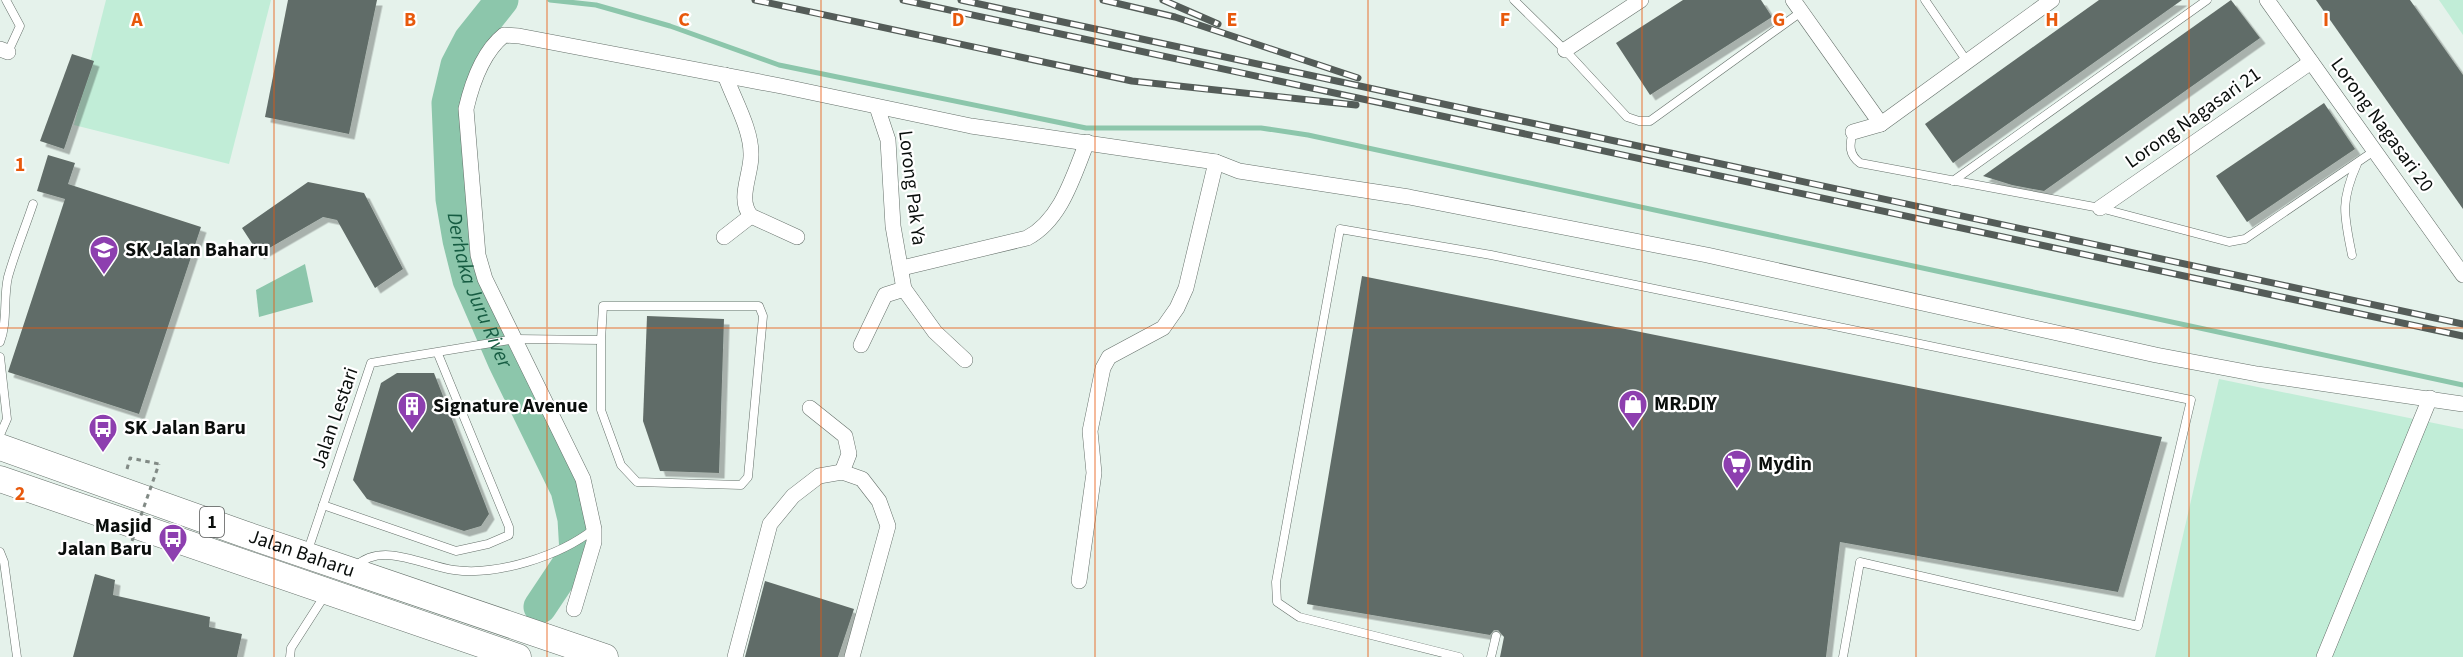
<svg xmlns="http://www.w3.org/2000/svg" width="2463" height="657" font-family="'Source Sans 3',sans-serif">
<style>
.green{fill:#c1edd7}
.water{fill:#8cc6ab}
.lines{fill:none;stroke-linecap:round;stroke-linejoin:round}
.stream{stroke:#8cc6ab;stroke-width:5}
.river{stroke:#8cc6ab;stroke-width:33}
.building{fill:#616c67;filter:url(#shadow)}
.service-casing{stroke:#65706a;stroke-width:9}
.minor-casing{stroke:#65706a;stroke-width:16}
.trunk-casing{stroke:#65706a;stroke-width:27}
.path{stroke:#818a85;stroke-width:3;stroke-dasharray:4.5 4.5;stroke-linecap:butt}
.service{stroke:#fff;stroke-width:8}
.minor{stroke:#fff;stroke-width:15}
.trunk{stroke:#fff;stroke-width:26}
.rail-casing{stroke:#545c58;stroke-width:7}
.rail{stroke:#fff;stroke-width:4.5;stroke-dasharray:14;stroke-linecap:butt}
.path-bridge{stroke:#818a85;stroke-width:3;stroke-dasharray:4.5 4.5;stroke-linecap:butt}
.grid{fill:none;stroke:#e8590c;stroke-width:1.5;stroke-opacity:0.55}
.labels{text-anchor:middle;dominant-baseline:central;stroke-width:4.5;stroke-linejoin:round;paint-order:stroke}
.shield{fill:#fff;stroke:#545655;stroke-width:1.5}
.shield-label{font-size:18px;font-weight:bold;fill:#0a0e0c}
.street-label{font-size:20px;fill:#0a0e0c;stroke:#fff}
.poi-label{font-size:20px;font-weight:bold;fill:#0a0e0c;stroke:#fff;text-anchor:start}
.water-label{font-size:21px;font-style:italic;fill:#165c42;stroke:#fff}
.grid-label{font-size:20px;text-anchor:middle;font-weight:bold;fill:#e8590c;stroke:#fff;stroke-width:4.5;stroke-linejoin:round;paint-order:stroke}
</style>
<defs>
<filter id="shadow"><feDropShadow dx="5.5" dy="5.5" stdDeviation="0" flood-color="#0004"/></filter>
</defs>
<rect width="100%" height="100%" fill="#e5f2eb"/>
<g class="green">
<polygon points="106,0 271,0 229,164 74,125"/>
<polygon points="2439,0 2463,0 2463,35"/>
<polygon points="2219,379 2463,429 2463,657 2155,657"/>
</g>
<polygon class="water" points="305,264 313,302 259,317 256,290"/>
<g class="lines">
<polyline class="stream" points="550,0 596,5 670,26 779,65 1086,128 1261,128 1308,135 2463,385"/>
<path class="river" id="s1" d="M 502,0 L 470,40 L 457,65 L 448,103 L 452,199 L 459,240 L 469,280 L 504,361 L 567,490 L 574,519 L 576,553 L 540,607"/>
</g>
<g class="building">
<polygon points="288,0 377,0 349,134 265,117"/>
<polygon points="1683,0 1761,0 1772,17 1650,95 1616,43"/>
<polygon points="2099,0 2182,0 1953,163 1925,124"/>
<polygon points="2231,0 2260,38 2044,191 2012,185 1983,176"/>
<polygon points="2316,0 2410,0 2463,75 2463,209"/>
<polygon points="72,54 94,61 64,149 40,141"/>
<polygon points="2324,103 2355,149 2247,222 2216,176"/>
<polygon points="48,155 75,163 68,184 201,227 139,414 8,372 65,199 37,191"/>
<polygon points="308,182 364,193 403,269 375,288 337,220 323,217 259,254 242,228"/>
<polygon points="1362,276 2162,437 2118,592 1840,542 1826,657 1500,657 1504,637 1498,630 1494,630 1490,635 1307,604"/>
<polygon points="647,316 724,319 719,473 660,471 643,421"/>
<polygon points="397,373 434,373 489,514 481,526 464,531 367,499 353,480 381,383"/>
<polygon points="95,574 115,580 113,595 210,617 209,627 242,634 237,657 73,657"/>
<polygon points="765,581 854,609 838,657 745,657"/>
</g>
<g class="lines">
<g class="service-casing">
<g id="service">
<polyline points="6,0 20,26 8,52"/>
<polyline points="1514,0 1565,50 1627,117 1639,121 1650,121 1801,12"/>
<polyline points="1925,0 1966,60"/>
<path d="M 1853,132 C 1849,145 1849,155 1860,163 L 2100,208 L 2229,242 L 2245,239 L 2374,151"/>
<polyline points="1953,181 2207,0"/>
<path d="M 2352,255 C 2344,215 2340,202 2357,164"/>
<path d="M 0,342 C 8,322 3,298 8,277 C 15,252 25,228 33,204"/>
<polyline points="0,357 7,419 0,435"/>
<polyline points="323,505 456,551 488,544 509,535 509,527 438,354"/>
<polyline points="0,552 4,562 17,657"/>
<polyline points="307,553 371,363 515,339 601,340 603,306 759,306 763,316 748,477 741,485 637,482 621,465 601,410 601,340"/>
<path d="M 356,566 C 382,541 424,566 454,570 C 497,576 560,556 594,529"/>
<polyline points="290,657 291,648 325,595"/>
<polyline points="1459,657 1299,617 1277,602 1276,582 1340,229 1491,255 2191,400 2138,626 1860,562 1843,657"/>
<polyline points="1491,657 1496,636"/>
</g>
</g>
<g class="minor-casing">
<g id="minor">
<polyline points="1793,0 1881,124"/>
<polyline points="2267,0 2463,275"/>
<polyline points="0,49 8,52"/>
<polyline points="1565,50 1641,0"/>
<path d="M 725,75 C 734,100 752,130 751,156 C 751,175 737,200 751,216 L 797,237"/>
<polyline points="877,107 888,140 893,226 904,289 935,332 965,360"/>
<polyline points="1853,132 1881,124 2052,0"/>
<polyline points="2100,208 2311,62"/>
<polyline points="724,237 751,216"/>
<path d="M 902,268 L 1027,238 C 1061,220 1073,177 1087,142"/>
<polyline points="861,345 885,295 904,289"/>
<polyline points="810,408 845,436 849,454 842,472"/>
<polyline points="1079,581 1094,473 1090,431 1103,368 1109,357 1163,328 1177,308 1186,288 1216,162"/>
<path d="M 574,609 L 594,542 L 594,529 L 583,479 L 485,279 L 478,255 L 466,109 C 472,83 483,52 504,35 L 519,36 L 781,86 L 971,126 L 1216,162 L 1239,171 L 1409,197 L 1707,255 L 2156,355 L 2257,374 L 2463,404"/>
<polyline points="735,657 770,524 793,496 819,476 842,472 862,479 879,501 888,526 852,657"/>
<polyline points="2324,657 2430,398"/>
</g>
</g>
<g class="trunk-casing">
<g id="trunk">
<path id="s2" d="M 0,447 L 244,534 L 605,657"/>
<polyline points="0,479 518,657"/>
</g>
</g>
<polyline class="path" points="127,469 130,458 159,464"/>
<use href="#service" class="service"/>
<use href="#minor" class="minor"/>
<use href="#trunk" class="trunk"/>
<g class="rail-casing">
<g id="rail">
<polyline points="755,0 1132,81 1356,105"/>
<polyline points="903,0 2463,336"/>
<polyline points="961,0 2463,324"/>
<polyline points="1103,0 1175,17 1358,78"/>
<polyline points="1163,0 1218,24"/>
</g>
</g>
<use href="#rail" class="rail"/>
<polyline class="path-bridge" points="132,541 159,464"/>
</g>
<path class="grid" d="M 274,0 L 274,657M 547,0 L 547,657M 821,0 L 821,657M 1095,0 L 1095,657M 1368,0 L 1368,657M 1642,0 L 1642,657M 1916,0 L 1916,657M 2189,0 L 2189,657M 0,328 L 2463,328"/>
<defs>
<g id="school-pin" transform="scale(1.5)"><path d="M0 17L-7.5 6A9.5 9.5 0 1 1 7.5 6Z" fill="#8d3faf" stroke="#fff"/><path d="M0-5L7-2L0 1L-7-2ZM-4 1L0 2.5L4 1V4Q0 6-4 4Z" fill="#fff"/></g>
<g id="shop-pin" transform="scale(1.5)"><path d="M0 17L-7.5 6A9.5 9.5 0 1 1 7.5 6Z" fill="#8d3faf" stroke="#fff"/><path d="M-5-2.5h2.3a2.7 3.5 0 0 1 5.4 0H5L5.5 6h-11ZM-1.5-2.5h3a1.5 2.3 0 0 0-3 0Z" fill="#fff"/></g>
<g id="building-pin" transform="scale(1.5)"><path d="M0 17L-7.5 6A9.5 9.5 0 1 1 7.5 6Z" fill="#8d3faf" stroke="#fff"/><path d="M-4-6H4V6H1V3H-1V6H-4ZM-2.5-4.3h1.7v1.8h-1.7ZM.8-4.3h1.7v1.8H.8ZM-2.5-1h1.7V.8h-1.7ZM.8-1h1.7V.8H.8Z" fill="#fff"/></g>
<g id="bus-pin" transform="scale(1.5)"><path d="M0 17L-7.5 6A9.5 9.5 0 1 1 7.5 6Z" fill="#8d3faf" stroke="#fff"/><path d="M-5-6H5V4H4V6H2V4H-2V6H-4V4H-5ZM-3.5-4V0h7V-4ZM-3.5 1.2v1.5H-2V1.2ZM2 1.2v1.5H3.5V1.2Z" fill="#fff"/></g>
<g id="supermarket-pin" transform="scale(1.5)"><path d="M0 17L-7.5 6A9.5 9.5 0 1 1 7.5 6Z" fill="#8d3faf" stroke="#fff"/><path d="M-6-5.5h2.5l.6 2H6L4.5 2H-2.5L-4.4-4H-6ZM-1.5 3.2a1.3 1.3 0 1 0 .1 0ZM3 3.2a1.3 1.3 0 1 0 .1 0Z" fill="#fff"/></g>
</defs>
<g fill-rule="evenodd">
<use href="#school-pin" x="104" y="250"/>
<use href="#shop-pin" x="1633" y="404"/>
<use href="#building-pin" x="412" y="406"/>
<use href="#bus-pin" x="103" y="428"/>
<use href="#supermarket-pin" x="1737" y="464"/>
<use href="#bus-pin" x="173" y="538"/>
</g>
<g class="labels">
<rect class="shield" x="200" y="507" width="24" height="30" rx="4.5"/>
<g class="shield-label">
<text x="212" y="522">1</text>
</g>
<g class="street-label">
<text transform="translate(2193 118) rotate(-35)">Lorong Nagasari 21</text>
<text transform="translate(2382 125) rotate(54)">Lorong Nagasari 20</text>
<text transform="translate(912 188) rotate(83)">Lorong Pak Ya</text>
<text transform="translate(335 418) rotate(-71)">Jalan Lestari</text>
<text stroke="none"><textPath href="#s2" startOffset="320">Jalan Baharu</textPath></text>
</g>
<g class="poi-label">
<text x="125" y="250">SK Jalan Baharu</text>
<text x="1654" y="404">MR.DIY</text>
<text x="433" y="406">Signature Avenue</text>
<text x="124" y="428">SK Jalan Baru</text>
<text x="1758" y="464">Mydin</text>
<text x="152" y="526" text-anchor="end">Masjid<tspan x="152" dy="23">Jalan Baru</tspan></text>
</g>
<g class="water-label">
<text stroke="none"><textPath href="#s1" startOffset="310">Derhaka Juru River</textPath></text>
</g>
</g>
<g class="grid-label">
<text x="137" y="26">A</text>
<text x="410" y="26">B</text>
<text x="684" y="26">C</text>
<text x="958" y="26">D</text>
<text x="1232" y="26">E</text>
<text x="1505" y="26">F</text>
<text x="1779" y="26">G</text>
<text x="2052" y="26">H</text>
<text x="2326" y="26">I</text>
<text x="20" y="171">1</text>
<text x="20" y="500">2</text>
</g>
</svg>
